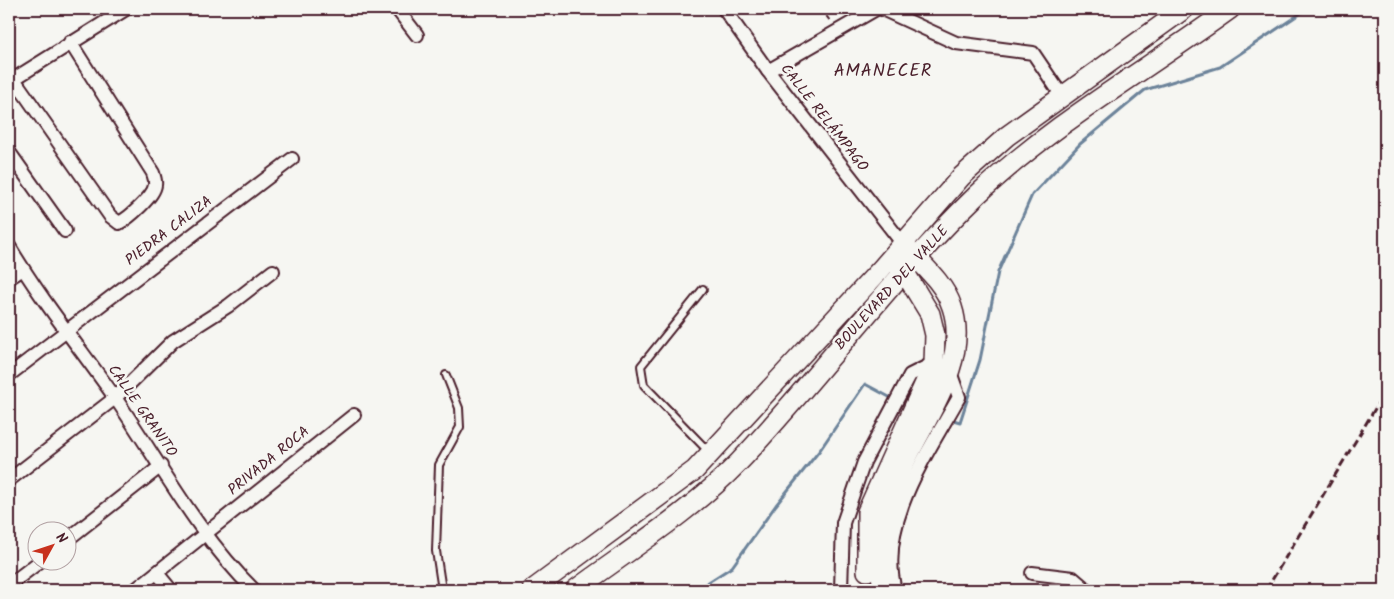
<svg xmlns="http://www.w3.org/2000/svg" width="1394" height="599" font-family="Kalam,sans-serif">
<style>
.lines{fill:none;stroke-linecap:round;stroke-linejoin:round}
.stream{stroke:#6c839a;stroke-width:3}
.lane-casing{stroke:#4a1f2b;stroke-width:10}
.street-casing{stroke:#4a1f2b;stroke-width:16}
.secondary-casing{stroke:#4a1f2b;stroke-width:22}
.path{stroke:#4a1f2b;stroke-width:2;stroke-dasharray:5 4;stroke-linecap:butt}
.lane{stroke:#f6f6f2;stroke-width:6}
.street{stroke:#f6f6f2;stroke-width:12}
.secondary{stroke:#f6f6f2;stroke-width:19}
.rail{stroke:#4a1f2b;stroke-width:3;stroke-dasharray:8 4;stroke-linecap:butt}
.labels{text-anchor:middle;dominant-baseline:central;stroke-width:5;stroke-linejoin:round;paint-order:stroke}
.street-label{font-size:15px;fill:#4a1f2b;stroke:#f6f6f2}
.quarter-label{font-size:18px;letter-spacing:1px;fill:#4a1f2b;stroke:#f6f6f2}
</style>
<rect width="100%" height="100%" fill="#f6f6f2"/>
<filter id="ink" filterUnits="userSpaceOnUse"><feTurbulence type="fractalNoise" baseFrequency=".02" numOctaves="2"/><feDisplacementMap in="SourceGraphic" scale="10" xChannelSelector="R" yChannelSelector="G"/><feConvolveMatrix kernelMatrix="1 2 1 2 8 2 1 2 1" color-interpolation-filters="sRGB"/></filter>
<g filter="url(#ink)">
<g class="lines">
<g class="stream">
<polyline points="950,419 960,422 980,360 998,272 1032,195 1080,144 1145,90 1220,67 1307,9"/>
<polyline points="696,590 732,567 776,505 820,450 865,384 893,399"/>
</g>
<g class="lane-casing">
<g id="lane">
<polyline points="703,289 641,366 644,385 709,452"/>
<polyline points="442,590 436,551 439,465 460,427 459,408 446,375"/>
</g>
</g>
<g class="street-casing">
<g id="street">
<polyline points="397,9 417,35"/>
<polyline points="724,9 768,71 903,244"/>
<polyline points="882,9 956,43 1033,53 1062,96"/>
<polyline points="768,71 876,9"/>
<path d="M 14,79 L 110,216 L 119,223 C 129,218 154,196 155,185 C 156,181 154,177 153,173 L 70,42"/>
<polyline points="9,82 126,9"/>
<polyline points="9,152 65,231"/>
<path d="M 9,246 C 41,300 80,348 116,399 C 160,463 198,535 254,590"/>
<polyline points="9,278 23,269"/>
<polyline points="9,375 292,159"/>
<polyline points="9,480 115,398 173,341 228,306 273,271"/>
<polyline points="68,539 161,466"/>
<polyline points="157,573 171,590"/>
<polyline points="1032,573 1073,578 1087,590"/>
<polyline points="9,585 39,562"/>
<polyline points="135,590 354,415"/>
<polyline points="841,590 843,523 864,462 910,375 934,363"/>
<path d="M 895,590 C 877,523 928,453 959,397 L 950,372"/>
</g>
</g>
<g class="secondary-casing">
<g id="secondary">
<polyline points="867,571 867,512 934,363 935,335 930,314 905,273 896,264"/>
<polyline points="532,590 695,470 881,269 961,177 1007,136 1184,9"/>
<path d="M 575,590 C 628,551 694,509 739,462 C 820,376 891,278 977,195 C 1053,123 1146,70 1230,9"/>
<path d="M 884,590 C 878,567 877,539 884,515 C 890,498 897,479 905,462 C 926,416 970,361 952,307 C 945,285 925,267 909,250"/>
</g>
</g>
<polyline class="path" points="821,9 830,21"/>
<use href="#lane" class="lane"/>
<use href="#street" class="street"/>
<use href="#secondary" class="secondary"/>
<polyline class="rail" points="1266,590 1385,392"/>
</g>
</g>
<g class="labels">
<g class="street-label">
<text transform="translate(824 118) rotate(52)">CALLE RELÁMPAGO</text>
<text transform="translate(169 231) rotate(-37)">PIEDRA CALIZA</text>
<text transform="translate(892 288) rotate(-48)">BOULEVARD DEL VALLE</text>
<text transform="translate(142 411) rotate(55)">CALLE GRANITO</text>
<text transform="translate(269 461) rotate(-39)">PRIVADA ROCA</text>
</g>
<g class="quarter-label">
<text x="883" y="71">AMANECER</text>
</g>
</g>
<rect width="1394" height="599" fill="none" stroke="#f6f6f2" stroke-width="30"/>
<rect x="15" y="15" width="1364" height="569" fill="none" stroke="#4a1f2b" stroke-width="2" filter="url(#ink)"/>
<g transform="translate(52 546) rotate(50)"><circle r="24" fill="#f6f6f2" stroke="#b1a0a2"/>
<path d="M0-4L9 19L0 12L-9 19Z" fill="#c8321e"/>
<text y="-8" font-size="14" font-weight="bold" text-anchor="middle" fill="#4a1f2b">N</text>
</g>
</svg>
